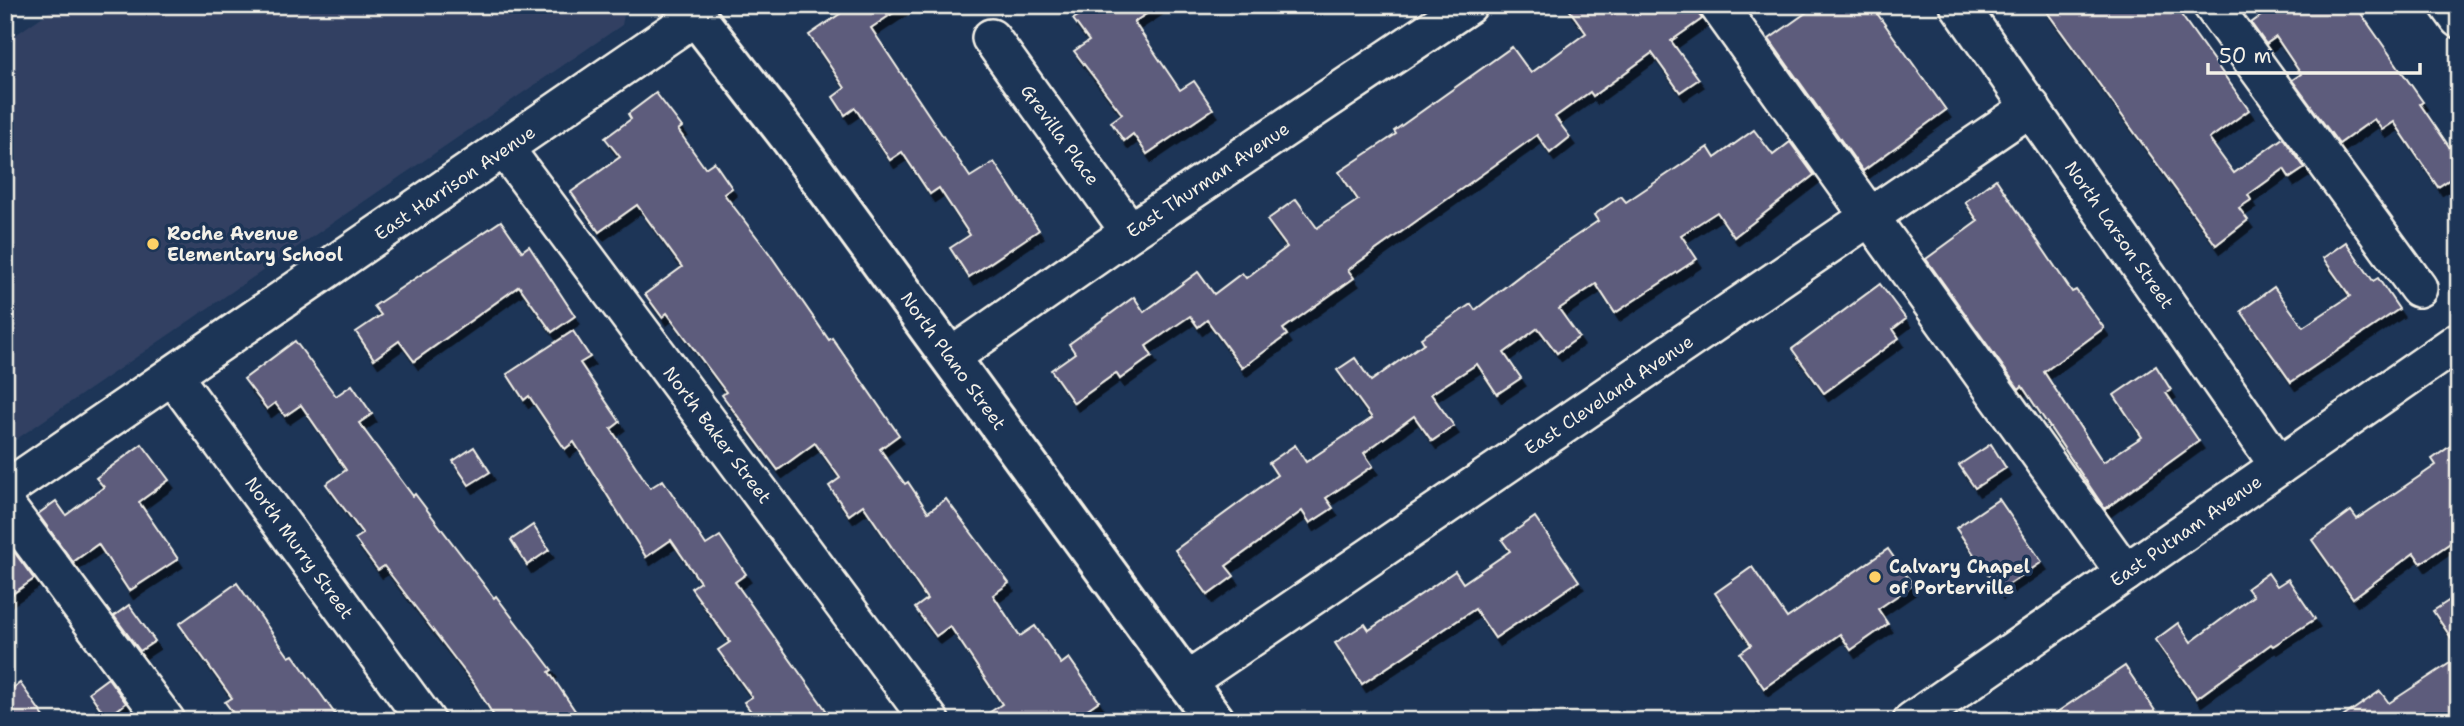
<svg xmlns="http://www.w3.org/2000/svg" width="2464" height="726" font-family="'Shantell Sans',sans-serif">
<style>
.built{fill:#304062}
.building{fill:#5d5b7b;stroke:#f4f1e8;stroke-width:2;filter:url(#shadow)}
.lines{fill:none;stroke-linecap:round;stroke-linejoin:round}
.minor-casing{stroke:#f4f1e8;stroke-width:42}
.major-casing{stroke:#f4f1e8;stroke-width:44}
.minor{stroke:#1d3557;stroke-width:37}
.major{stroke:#1d3557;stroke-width:38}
.poi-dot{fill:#ffd166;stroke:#1d3557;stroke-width:2.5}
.labels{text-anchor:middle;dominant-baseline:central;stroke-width:7;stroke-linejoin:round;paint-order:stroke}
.street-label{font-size:18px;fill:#f4f1e8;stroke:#1d3557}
.poi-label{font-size:18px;font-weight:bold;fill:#f4f1e8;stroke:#1d3557;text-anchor:start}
</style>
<defs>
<filter id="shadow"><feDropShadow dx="4.5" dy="8" stdDeviation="0" flood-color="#0009"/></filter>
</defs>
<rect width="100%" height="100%" fill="#1d3557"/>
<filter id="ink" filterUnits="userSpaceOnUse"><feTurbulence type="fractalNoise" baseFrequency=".0143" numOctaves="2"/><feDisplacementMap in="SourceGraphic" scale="14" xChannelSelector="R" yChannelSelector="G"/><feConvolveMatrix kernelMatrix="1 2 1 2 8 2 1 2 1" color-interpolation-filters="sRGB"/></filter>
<g filter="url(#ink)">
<polygon class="built" points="59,5 626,5 622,25 5,447 5,42"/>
<g class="building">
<polygon points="853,5 905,5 871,28 970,177 994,162 1039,230 969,277 950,248 970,235 939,188 930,194 902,152 890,160 855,108 845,115 833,97 845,88 809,35"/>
<polygon points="1073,5 1160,5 1134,22 1180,90 1194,81 1213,109 1147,154 1133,134 1124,141 1111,122 1122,114 1074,51 1089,41 1073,19 1080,15"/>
<polygon points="1566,5 1605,5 1612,15 1625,5 1692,5 1702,19 1671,41 1699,79 1680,92 1652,53 1593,96 1590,92 1555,117 1570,137 1550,153 1537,135 1348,270 1354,278 1283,329 1287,335 1242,368 1207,320 1198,327 1190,316 1146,346 1152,356 1120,379 1116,373 1074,403 1051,370 1075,353 1069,344 1134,297 1144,312 1198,272 1214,294 1242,273 1246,278 1287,247 1267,220 1296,199 1317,228 1358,200 1339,172 1396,134 1394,131 1512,47 1531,73 1586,33"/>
<polygon points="1817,5 1871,5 1946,110 1863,171 1769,39"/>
<polygon points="2042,5 2174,5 2249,110 2209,139 2234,173 2283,138 2305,168 2290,178 2284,169 2248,195 2251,200 2239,208 2248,220 2216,245"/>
<polygon points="2276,5 2355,5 2423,102 2420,104 2459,161 2459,173 2438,187 2394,122 2382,130 2374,119 2339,144 2292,80 2301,74 2276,37 2266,44 2251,23"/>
<polygon points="656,93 682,127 678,130 705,168 714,162 732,188 724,194 769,253 829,340 832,338 899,435 880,449 905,484 908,482 928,512 946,499 1009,583 993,595 1020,636 1035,626 1061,664 1069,658 1099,701 1070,721 977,721 1002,704 950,626 936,636 915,608 927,599 863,505 849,515 829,486 840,478 815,443 778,470 722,395 726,392 667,313 662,317 645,294 682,267 637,205 599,232 571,192 620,157 605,138 631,119 628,114"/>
<polygon points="1754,130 1773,155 1790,142 1814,175 1734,237 1717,212 1681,235 1697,259 1615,313 1596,284 1559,309 1579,337 1557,353 1538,328 1504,353 1521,378 1497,394 1477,364 1431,394 1454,426 1432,441 1414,416 1364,453 1373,466 1326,498 1333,508 1310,523 1302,511 1226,566 1234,576 1208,595 1175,550 1277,475 1269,463 1295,445 1306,462 1372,418 1337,370 1355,358 1371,381 1424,343 1421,338 1471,304 1475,310 1540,260 1598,221 1594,215 1621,196 1626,202 1708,147 1715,158"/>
<polygon points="1996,179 2072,292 2076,290 2104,328 2044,372 2103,462 2142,437 2114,395 2156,366 2171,390 2166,393 2199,441 2105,509 2022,386 2019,389 1926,259 1978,221 1965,202"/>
<polygon points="501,221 522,251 529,246 575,316 552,332 519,286 414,361 399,341 374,359 356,332 381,315 374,306"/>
<polygon points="2346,242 2373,281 2378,278 2399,309 2291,382 2241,311 2274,287 2303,327 2350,296 2323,258"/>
<polygon points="1880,284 1906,319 1893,329 1899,338 1824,393 1792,349"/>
<polygon points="573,331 590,357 580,363 620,422 611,429 650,488 663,480 706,545 720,536 746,574 735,582 826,710 811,721 758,721 744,702 752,697 718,650 730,642 691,588 700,582 671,540 646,557 574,442 565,449 529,396 524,400 507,374"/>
<polygon points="295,341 336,396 352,385 372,414 359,423 413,496 415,494 494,598 496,596 552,670 549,672 582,721 497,721 475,685 384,566 378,570 355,539 363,534 326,484 346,470 301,405 285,416 275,403 267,409 244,379"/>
<polygon points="2459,440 2459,537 2421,563 2414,553 2353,598 2312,540 2351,511 2357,519 2436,465 2432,459"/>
<polygon points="142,444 169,480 139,502 178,559 129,591 98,544 73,562 38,514 56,501 66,515 104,487 96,478"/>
<polygon points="1991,444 2006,468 1975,488 1959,465"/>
<polygon points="474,447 490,472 469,485 453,461"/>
<polygon points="1999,499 2042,562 1999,591 1956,528"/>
<polygon points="1535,517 1579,581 1495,638 1475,609 1362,684 1335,643 1365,624 1369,630 1455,571 1463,583 1510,551 1502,540"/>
<polygon points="533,525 549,550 527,565 511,540"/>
<polygon points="12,549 34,579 5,599 5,553"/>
<polygon points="1888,549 1913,585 1878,609 1888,624 1851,650 1840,634 1764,688 1740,653 1751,645 1715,593 1752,567 1787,618"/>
<polygon points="2268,573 2277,586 2288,579 2315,619 2273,646 2271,644 2197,698 2155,640 2178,623 2191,642 2253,596 2247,588"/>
<polygon points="237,583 289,657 293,655 340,721 239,721 225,702 232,698 179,624"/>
<polygon points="2459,594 2459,649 2433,611"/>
<polygon points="129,605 155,641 140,651 114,616"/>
<polygon points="2459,657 2459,707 2438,721 2337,721 2380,691 2389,703"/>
<polygon points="2125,666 2162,721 2044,721"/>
<polygon points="108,678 126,703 107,718 89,692"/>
<polygon points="20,683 47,721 5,721 5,694"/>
</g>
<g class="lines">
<g class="minor-casing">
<g id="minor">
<polyline points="1718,5 2125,573"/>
<polyline points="1959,5 2279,466"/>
<polyline points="2212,5 2418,288"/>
<polyline points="2449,5 2459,19"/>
<polyline points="991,38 1130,232"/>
<polyline points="505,149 930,721"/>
<polyline points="951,357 1130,232 1468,5"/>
<polyline points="173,376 426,721"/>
<polyline points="5,490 696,16"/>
<polyline points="5,505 166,721"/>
<polyline points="1186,682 2031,107"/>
<polyline points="1912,721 2459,341"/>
</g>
</g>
<g class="major-casing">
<polyline id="major" points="687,5 791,139 1215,721"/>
</g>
<use href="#minor" class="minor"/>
<use href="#major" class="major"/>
</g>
</g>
<g class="poi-dot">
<circle cx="153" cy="244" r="7"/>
<circle cx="1875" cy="577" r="7"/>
</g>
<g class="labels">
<g class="street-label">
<text transform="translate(1060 135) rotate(54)">Grevilla Place</text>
<text transform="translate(1208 180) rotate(-34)">East Thurman Avenue</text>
<text transform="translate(455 183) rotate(-34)">East Harrison Avenue</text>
<text transform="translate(2119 235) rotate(55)">North Larson Street</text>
<text transform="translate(953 361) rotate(54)">North Plano Street</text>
<text transform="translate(1609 395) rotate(-34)">East Cleveland Avenue</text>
<text transform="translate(717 435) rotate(53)">North Baker Street</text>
<text transform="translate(2186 531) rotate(-35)">East Putnam Avenue</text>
<text transform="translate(299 548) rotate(54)">North Murry Street</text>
</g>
<g class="poi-label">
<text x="167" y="234">Roche Avenue<tspan x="167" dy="21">Elementary School</tspan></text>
<text x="1889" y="567">Calvary Chapel<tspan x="1889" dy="21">of Porterville</tspan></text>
</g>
</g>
<rect width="2464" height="726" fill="none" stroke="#1d3557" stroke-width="28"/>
<rect x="14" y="14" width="2436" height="698" fill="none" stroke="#f4f1e8" stroke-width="2.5" filter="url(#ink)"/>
<path d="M2208 63v10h212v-10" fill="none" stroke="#f4f1e8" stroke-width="3.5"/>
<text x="2219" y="63" font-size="21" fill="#f4f1e8" stroke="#1d3557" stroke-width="5" paint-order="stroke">50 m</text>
</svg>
